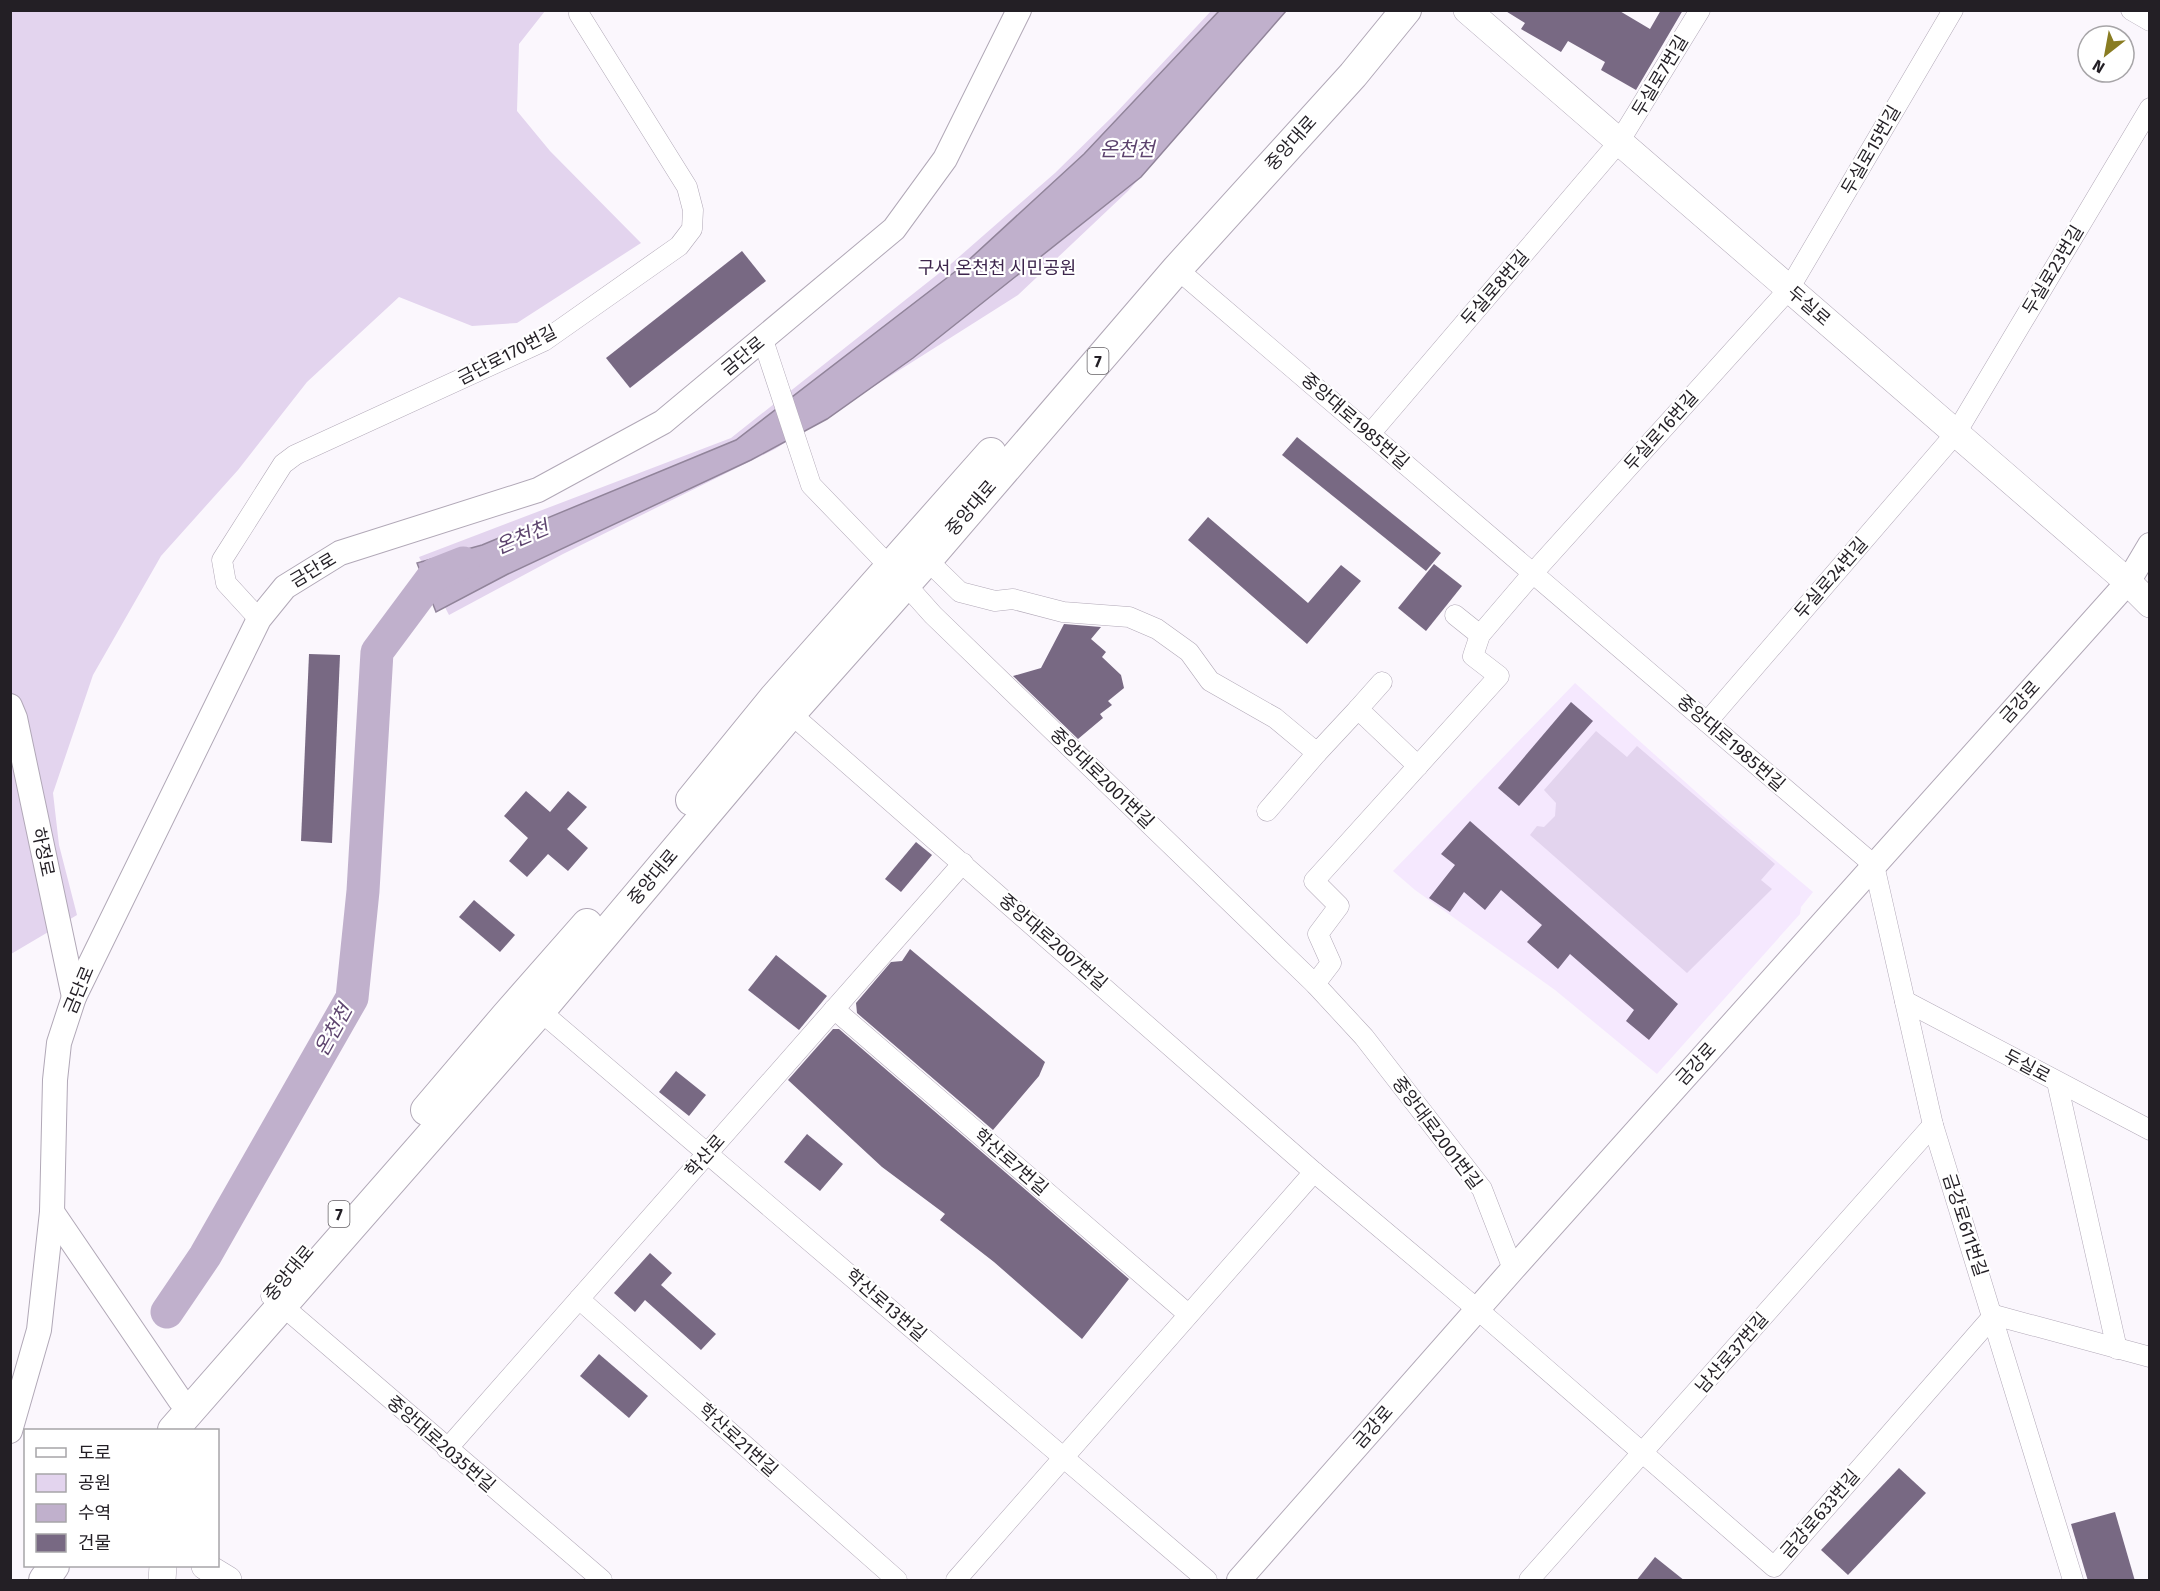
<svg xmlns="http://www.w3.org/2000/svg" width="2160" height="1591" font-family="'Fira Sans','Noto Sans KR',sans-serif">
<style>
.built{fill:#f5e8fe}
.green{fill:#e3d4ee}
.water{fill:#c0b0cc;stroke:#91849a;stroke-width:1.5}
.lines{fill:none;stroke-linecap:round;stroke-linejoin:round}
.river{stroke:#c0b0cc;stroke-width:33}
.building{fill:#786983}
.minor-casing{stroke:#b1a8b7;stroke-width:21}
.tertiary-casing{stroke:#b1a8b7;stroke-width:26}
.secondary-casing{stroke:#b1a8b7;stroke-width:28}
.primary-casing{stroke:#b1a8b7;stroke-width:32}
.minor{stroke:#fff;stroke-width:20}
.tertiary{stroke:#fff;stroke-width:24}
.secondary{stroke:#fff;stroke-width:27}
.primary{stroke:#fff;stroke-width:30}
.labels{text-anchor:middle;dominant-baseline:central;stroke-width:4.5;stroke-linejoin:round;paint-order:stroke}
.shield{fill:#fff;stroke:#656266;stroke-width:1.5}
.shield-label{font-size:16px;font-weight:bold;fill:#231f25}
.street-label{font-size:18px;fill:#231f25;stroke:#fff}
.park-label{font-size:18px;fill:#3d254c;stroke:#fff}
.water-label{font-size:20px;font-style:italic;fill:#5d446e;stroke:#fff}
</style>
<rect width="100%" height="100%" fill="#fbf7fd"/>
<polygon class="built" points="1575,683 1723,816 1813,892 1801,907 1800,914 1657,1074 1555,990 1415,890 1393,871"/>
<g class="green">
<polygon points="10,11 545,11 519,44 517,111 550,151 641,243 517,323 472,326 399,297 307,382 238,470 161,556 93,675 53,793 59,845 77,915 11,954"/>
<polygon points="1211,11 1286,11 1128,191 1018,295 775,449 563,554 449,615 419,557 731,438 952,263 1055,173 1115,114"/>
<polygon points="1596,731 1627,757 1637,746 1775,864 1761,880 1772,889 1687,973 1530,835 1537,826 1544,827 1555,816 1556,803 1544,790"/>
</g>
<polygon class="water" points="1219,11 1286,11 1141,177 913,358 827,419 751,460 508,574 436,612 417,563 482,545 736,440 961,267 1084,154"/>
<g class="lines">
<polyline class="river" points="167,1312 205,1256 352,998 363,891 377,652 435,574 463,563"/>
</g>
<g class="building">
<polygon points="1504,10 1618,10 1650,29 1661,10 1683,10 1636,90 1601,70 1605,62 1568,41 1561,52 1521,29 1525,23"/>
<polygon points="742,251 766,281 630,388 606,358"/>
<polygon points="1297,437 1441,553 1426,571 1282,455"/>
<polygon points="1208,517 1308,603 1341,565 1361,581 1307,644 1188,540"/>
<polygon points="1434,564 1462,586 1426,631 1398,608"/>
<polygon points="1064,624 1101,627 1091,639 1106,652 1102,657 1121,675 1124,688 1108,701 1112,705 1100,714 1103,718 1078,739 1013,676 1041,668"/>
<polygon points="309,654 340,655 332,843 301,841"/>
<polygon points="1571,702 1593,721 1519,806 1498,788"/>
<polygon points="526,791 550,812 568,791 587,807 567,829 588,848 568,871 548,854 527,877 509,861 528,838 504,816"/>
<polygon points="1470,821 1678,1004 1649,1040 1626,1021 1634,1010 1570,954 1558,969 1527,942 1542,925 1501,890 1485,910 1464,892 1450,912 1429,898 1455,865 1441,854"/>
<polygon points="916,842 932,855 901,892 885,879"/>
<polygon points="474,900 515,935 500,952 459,917"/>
<polygon points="910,949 1045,1062 1039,1076 993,1130 857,1013 856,1003 891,962 902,961"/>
<polygon points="776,955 827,996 799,1030 748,990"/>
<polygon points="833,1029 839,1029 1129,1279 1082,1339 994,1262 940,1220 945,1214 882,1167 788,1080"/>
<polygon points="676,1071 706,1095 689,1116 659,1092"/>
<polygon points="807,1134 843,1164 820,1191 784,1162"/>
<polygon points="650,1253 672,1273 661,1285 716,1334 701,1350 645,1300 635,1312 614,1293"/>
<polygon points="599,1354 648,1396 629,1418 580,1376"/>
<polygon points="1899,1468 1926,1493 1848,1575 1821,1550"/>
<polygon points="2115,1512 2135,1581 2088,1581 2071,1524"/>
<polygon points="1655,1557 1685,1581 1636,1581"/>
</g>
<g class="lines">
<g class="minor-casing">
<g id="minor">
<polyline points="2131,10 2150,21"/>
<polyline points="1177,269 1874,865 1933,1125 2073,1580"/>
<polyline points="763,340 811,485 891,568 933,615 1315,984 1364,1037 1482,1189 1513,1269"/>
<polyline points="1370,434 1619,142 1700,10"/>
<polyline points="927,560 960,592 995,601 1013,599 1063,612 1129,617 1157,629 1189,652 1210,681 1275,718 1317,753 1358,709 1418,766"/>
<polyline points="1455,615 1480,635"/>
<polyline points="259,619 226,583 222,560 283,464 295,455 544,341 679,246 692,229 693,210 687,187 579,14"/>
<polyline points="782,706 1314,1172 1477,1309 1774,1567 1994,1315 2150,1357"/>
<polyline points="1358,709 1382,682"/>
<polyline points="1707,722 1956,433 2150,108"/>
<polyline points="1267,811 1317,753"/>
<polyline points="1315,984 1331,963 1318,934 1339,906 1314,881 1499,676 1473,656 1480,635 1533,573 1789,289 1953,10"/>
<polyline points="1905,1001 2150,1130"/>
<polyline points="532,1004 1207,1580"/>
<polyline points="834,1009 1188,1314"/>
<polyline points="2057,1082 2117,1349"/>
<polyline points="271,1296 602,1580"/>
<polyline points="579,1299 897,1580"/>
<polyline points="447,1449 963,863"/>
<polyline points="956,1580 1314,1172"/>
<polyline points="1529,1580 1933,1125"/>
</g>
</g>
<g class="tertiary-casing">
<g id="tertiary">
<polyline points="10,706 15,718 74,997"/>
<polyline points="52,1212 180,1400"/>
<polyline points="10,1431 39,1330 52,1212 55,1080 59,1043 74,997 259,619 285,587 340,553 538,490 663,422 894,229 945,159 1019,10"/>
<polyline points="1239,1580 1513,1269 2128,582 2150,545"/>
</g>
</g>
<g class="secondary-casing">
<g id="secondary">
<polyline points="1467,10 2128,582 2150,604"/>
<polyline points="205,1566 228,1580"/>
<polyline points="162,1580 163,1566"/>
</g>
</g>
<g class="primary-casing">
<g id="primary">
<polyline points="691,800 774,698 991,453"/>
<polyline points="426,1110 506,1016 587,924"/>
<polyline points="173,1430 540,1011 791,713 927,560 1177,269 1353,75 1406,10"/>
<polyline points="44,1580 54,1566"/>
</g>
</g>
<use href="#minor" class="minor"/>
<use href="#tertiary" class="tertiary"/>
<use href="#secondary" class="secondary"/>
<use href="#primary" class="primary"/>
</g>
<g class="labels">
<g class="shield">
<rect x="1087.5" y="348" width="21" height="26" rx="4.5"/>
<rect x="328.5" y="1201" width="21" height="26" rx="4.5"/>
</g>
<g class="shield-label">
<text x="1098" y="361">7</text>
<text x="339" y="1214">7</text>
</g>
<g class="street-label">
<text transform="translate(1660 76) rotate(-59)">두실로7번길</text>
<text transform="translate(1291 143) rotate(-48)">중앙대로</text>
<text transform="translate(1871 150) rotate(-60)">두실로15번길</text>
<text transform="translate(2053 270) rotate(-59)">두실로23번길</text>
<text transform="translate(1495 288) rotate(-49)">두실로8번길</text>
<text transform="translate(1809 306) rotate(41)">두실로</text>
<text transform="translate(507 355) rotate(-27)">금단로170번길</text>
<text transform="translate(743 356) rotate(-40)">금단로</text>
<text transform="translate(1355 421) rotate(41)">중앙대로1985번길</text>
<text transform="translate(1661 431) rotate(-48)">두실로16번길</text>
<text transform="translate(971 508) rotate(-49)">중앙대로</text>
<text transform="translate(313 570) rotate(-31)">금단로</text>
<text transform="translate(1831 578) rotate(-49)">두실로24번길</text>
<text transform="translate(2020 702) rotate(-48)">금강로</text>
<text transform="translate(1731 743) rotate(41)">중앙대로1985번길</text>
<text transform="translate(1102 778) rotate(44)">중앙대로2001번길</text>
<text transform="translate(43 852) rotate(78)">하정로</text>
<text transform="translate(653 877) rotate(-50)">중앙대로</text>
<text transform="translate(1053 942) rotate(41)">중앙대로2007번길</text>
<text transform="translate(79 990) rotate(-67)">금단로</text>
<text transform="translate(1696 1064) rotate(-48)">금강로</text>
<text transform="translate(2027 1066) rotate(28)">두실로</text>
<text transform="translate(1437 1133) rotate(53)">중앙대로2001번길</text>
<text transform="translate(705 1156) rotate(-49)">학산로</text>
<text transform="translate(1011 1162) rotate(41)">학산로7번길</text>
<text transform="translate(1965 1225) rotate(72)">금강로611번길</text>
<text transform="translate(289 1273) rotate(-50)">중앙대로</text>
<text transform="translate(886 1305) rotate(41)">학산로13번길</text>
<text transform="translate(1732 1353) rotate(-49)">남산로37번길</text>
<text transform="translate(1373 1427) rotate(-49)">금강로</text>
<text transform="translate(738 1440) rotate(42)">학산로21번길</text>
<text transform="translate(441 1444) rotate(41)">중앙대로2035번길</text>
<text transform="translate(1820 1514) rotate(-49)">금강로633번길</text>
</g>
<g class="park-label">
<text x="997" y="268">구서 온천천 시민공원</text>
</g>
<g class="water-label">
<text x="1127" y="149">온천천</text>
<text transform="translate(522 537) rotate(-23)">온천천</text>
<text transform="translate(333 1030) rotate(-61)">온천천</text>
</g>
</g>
<rect width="2160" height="1591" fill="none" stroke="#231f25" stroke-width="24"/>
<rect x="24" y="1429" width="195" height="138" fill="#ffffff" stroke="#a7a5a8" stroke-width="1.5"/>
<rect x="36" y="1448" width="30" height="9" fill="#ffffff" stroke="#a7a5a8" stroke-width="1.5"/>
<text x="78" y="1459" font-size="18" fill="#231f25">도로</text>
<rect x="36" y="1474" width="30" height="18" fill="#e3d4ee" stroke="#a7a5a8" stroke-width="1.5"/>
<text x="78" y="1489" font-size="18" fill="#231f25">공원</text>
<rect x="36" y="1504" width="30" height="18" fill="#c0b0cc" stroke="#a7a5a8" stroke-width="1.5"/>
<text x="78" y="1519" font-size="18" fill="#231f25">수역</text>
<rect x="36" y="1534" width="30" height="18" fill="#786983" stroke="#a7a5a8" stroke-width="1.5"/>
<text x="78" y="1549" font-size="18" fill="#231f25">건물</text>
<g transform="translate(2106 54) rotate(211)"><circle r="28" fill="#ffffff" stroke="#a7a5a8" stroke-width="1.5"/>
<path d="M0-4.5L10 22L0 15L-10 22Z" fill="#897c22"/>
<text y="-9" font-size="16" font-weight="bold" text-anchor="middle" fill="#231f25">N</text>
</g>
</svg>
